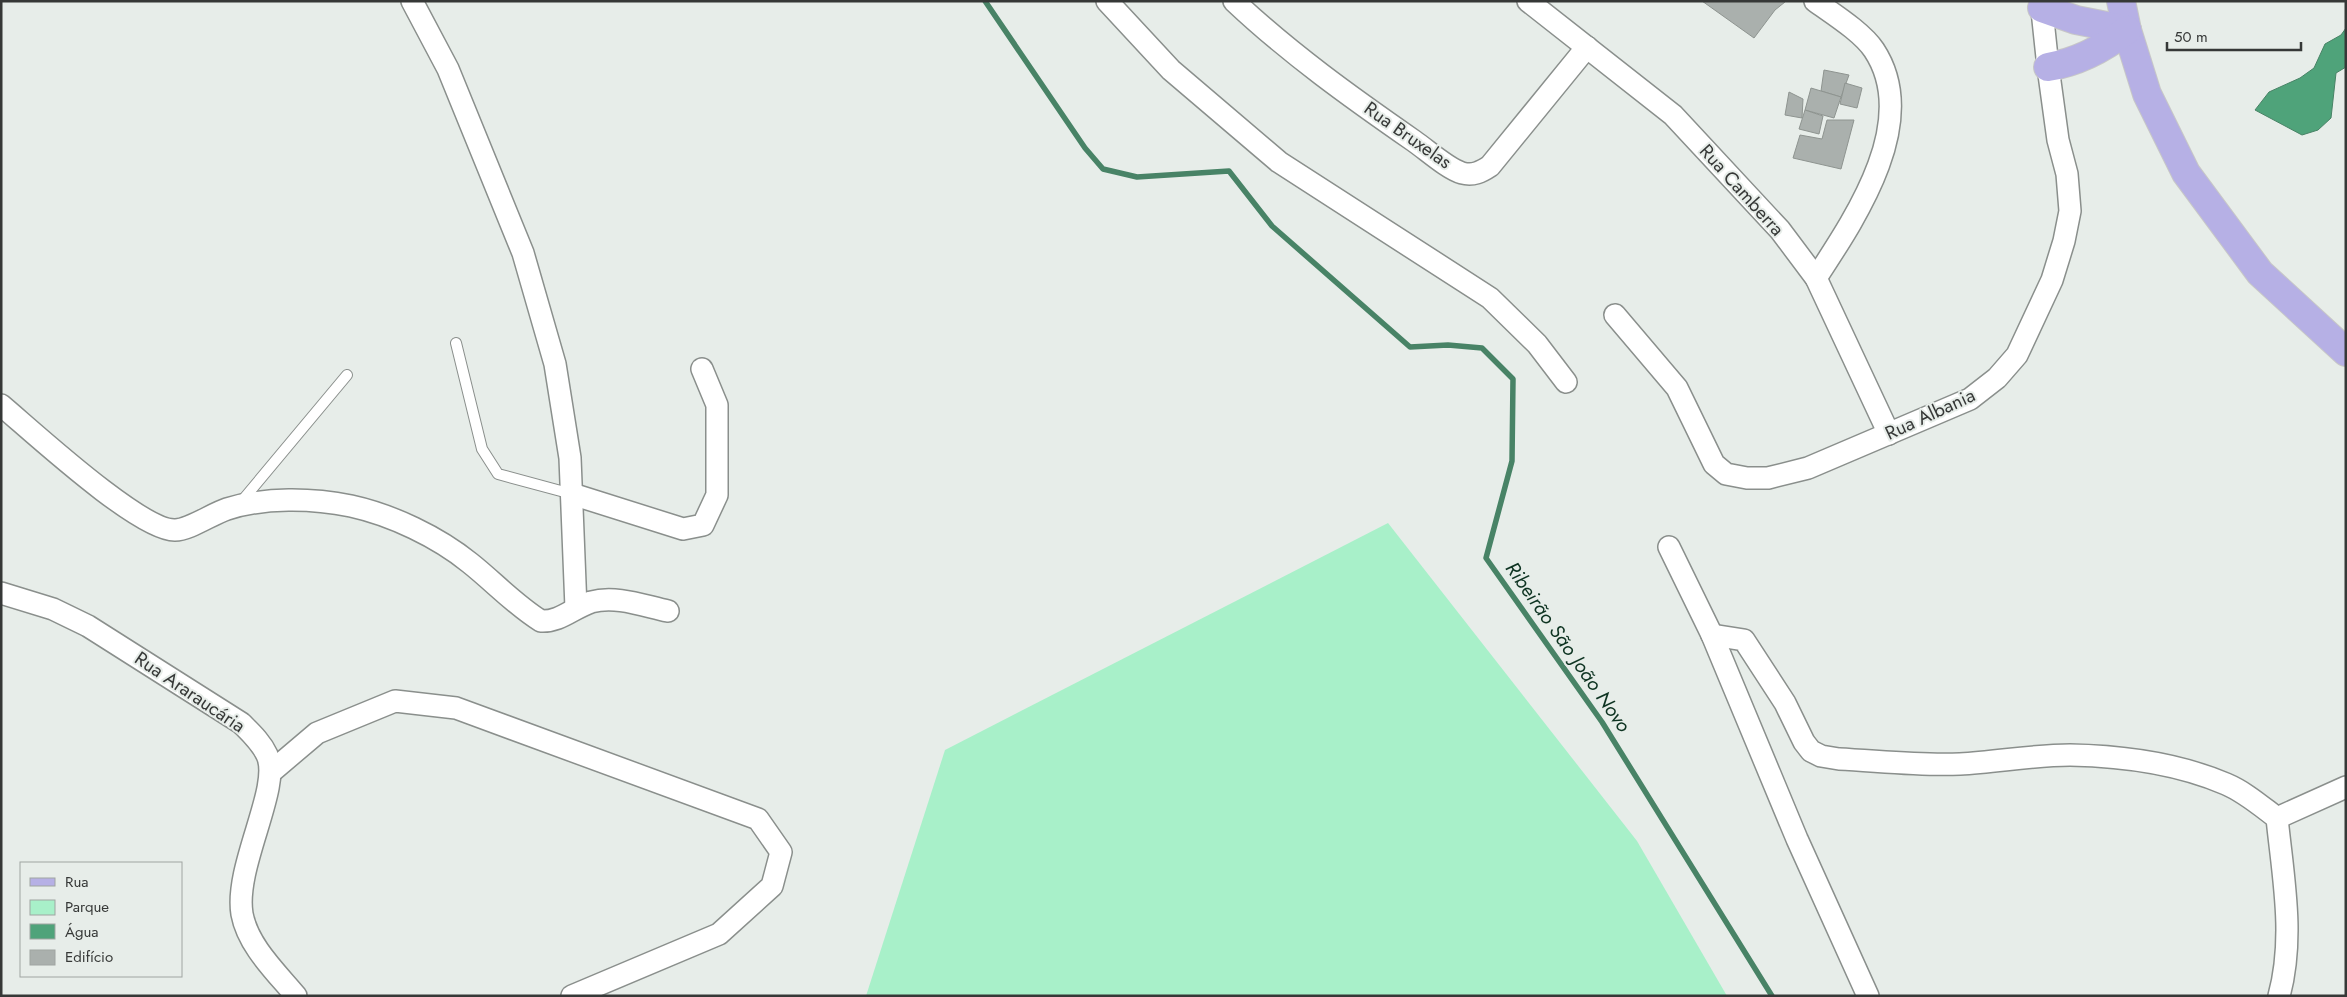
<svg xmlns="http://www.w3.org/2000/svg" width="2347" height="997" font-family="Jost,sans-serif">
<style>
.green{fill:#a8f0c9}
.water{fill:#4fa37a;stroke:#488366}
.lines{fill:none;stroke-linecap:round;stroke-linejoin:round}
.stream{stroke:#488366;stroke-width:5.5}
.building{fill:#aab0ad;stroke:#8e9490}
.service-casing{stroke:#8a8f8c;stroke-width:12}
.minor-casing{stroke:#8a8f8c;stroke-width:24}
.primary-casing{stroke:#c7c7c7;stroke-width:30}
.service{stroke:#fff;stroke-width:10}
.minor{stroke:#fff;stroke-width:21}
.primary{stroke:#b6b0e5;stroke-width:28}
.labels{text-anchor:middle;dominant-baseline:central;stroke-width:4;stroke-linejoin:round;paint-order:stroke}
.street-label{font-size:19px;fill:#363837;stroke:#e7ede9}
.water-label{font-size:20px;font-style:italic;fill:#0e3422;stroke:#e7ede9}
</style>
<rect width="100%" height="100%" fill="#e7ede9"/>
<polygon class="green" points="1388,523 1637,841 1727,996 866,996 945,750"/>
<polygon class="water" points="2346,28 2346,67 2336,73 2331,118 2318,130 2302,135 2255,110 2269,92 2300,78 2314,68 2325,44 2341,35"/>
<g class="lines">
<polyline class="stream" points="985,1 1085,148 1103,169 1137,177 1229,171 1272,226 1410,347 1448,345 1482,348 1513,379 1512,461 1486,558 1602,722 1772,996"/>
</g>
<g class="building">
<polygon points="1702,1 1785,1 1785,2 1775,10 1754,38"/>
<polygon points="1824,70 1849,75 1841,97 1821,91"/>
<polygon points="1845,83 1862,88 1857,108 1840,104"/>
<polygon points="1811,88 1841,97 1834,118 1805,110"/>
<polygon points="1789,92 1803,99 1802,118 1785,115"/>
<polygon points="1805,110 1823,116 1819,134 1799,129"/>
<polygon points="1827,120 1854,120 1841,169 1793,158 1800,135 1822,139"/>
</g>
<g class="lines">
<g class="service-casing">
<g id="service">
<polyline points="456,343 482,449 498,474 572,494"/>
<polyline points="241,502 347,375"/>
</g>
</g>
<g class="minor-casing">
<g id="minor">
<polyline points="412,1 448,69 523,253 555,364 570,458 576,608"/>
<polyline points="1107,1 1171,70 1279,162 1490,298 1537,344 1566,382"/>
<path d="M 1234,1 C 1289,53 1352,98 1414,141 C 1427,150 1448,169 1462,173 C 1473,176 1481,172 1490,166 L 1587,47"/>
<polyline points="1528,1 1673,115 1780,230 1816,278 1889,434"/>
<path d="M 1815,1 C 1833,14 1862,32 1874,50 C 1921,121 1856,217 1816,278"/>
<polyline points="1615,315 1677,388 1714,464 1726,474 1747,478 1768,478 1808,468 1970,399 1997,378 2017,355 2052,280 2064,241 2070,211 2067,174 2058,140 2048,67 2041,1"/>
<path d="M 1,405 C 32,431 140,531 175,530 C 189,530 212,514 227,509 C 265,497 312,498 351,506 C 392,515 438,537 470,563 C 494,582 515,605 541,621 C 560,622 573,608 591,602 C 616,595 644,606 668,611"/>
<polyline points="572,494 683,529 703,525 717,495 717,405 702,369"/>
<polyline points="1669,547 1712,635 1797,839 1868,996"/>
<path d="M 1,593 L 53,609 L 88,626 L 241,723 C 251,733 261,742 267,755 C 282,787 234,866 242,914 C 248,946 276,972 296,996"/>
<path d="M 1712,635 L 1744,640 L 1785,703 L 1804,742 L 1811,751 L 1821,756 L 1839,759 C 1879,761 1921,766 1960,764 C 1997,762 2033,755 2070,755 C 2123,756 2177,763 2226,784 C 2245,792 2261,806 2277,818 C 2283,877 2295,937 2279,996"/>
<polyline points="271,772 317,733 395,701 456,708 758,819 781,852 772,886 719,934 572,996"/>
<polyline points="2277,818 2346,787"/>
</g>
</g>
<g class="primary-casing">
<g id="primary">
<polyline points="2121,1 2127,30 2147,94 2186,173 2260,273 2346,352"/>
<polyline points="2042,8 2076,20 2127,30"/>
<path d="M 2048,67 C 2078,62 2103,49 2127,30"/>
</g>
</g>
<use href="#service" class="service"/>
<use href="#minor" class="minor"/>
<use href="#primary" class="primary"/>
</g>
<g class="labels">
<g class="street-label">
<text transform="translate(1408 135) rotate(35)">Rua Bruxelas</text>
<text transform="translate(1742 190) rotate(48)">Rua Camberra</text>
<text transform="translate(1930 414) rotate(-25)">Rua Albania</text>
<text transform="translate(190 692) rotate(34)">Rua Araraucária</text>
</g>
<g class="water-label">
<text transform="translate(1568 647) rotate(55)">Ribeirão São João Novo</text>
</g>
</g>
<rect width="2347" height="997" fill="none" stroke="#363837" stroke-width="5"/>
<rect x="20" y="862" width="162" height="115" fill="#e7ede9" stroke="#a0a5a2"/>
<rect x="30" y="878" width="25" height="8" fill="#b6b0e5" stroke="#a0a5a2"/>
<text x="65" y="887" font-size="15" fill="#363837">Rua</text>
<rect x="30" y="900" width="25" height="15" fill="#a8f0c9" stroke="#a0a5a2"/>
<text x="65" y="912" font-size="15" fill="#363837">Parque</text>
<rect x="30" y="924" width="25" height="15" fill="#4fa37a" stroke="#a0a5a2"/>
<text x="65" y="937" font-size="15" fill="#363837">Água</text>
<rect x="30" y="950" width="25" height="15" fill="#aab0ad" stroke="#a0a5a2"/>
<text x="65" y="962" font-size="15" fill="#363837">Edifício</text>
<path d="M2167 42v8h134v-8" fill="none" stroke="#363837" stroke-width="2.5"/>
<text x="2174" y="42" font-size="15" fill="#363837" stroke="#e7ede9" stroke-width="4" paint-order="stroke">50 m</text>
</svg>
